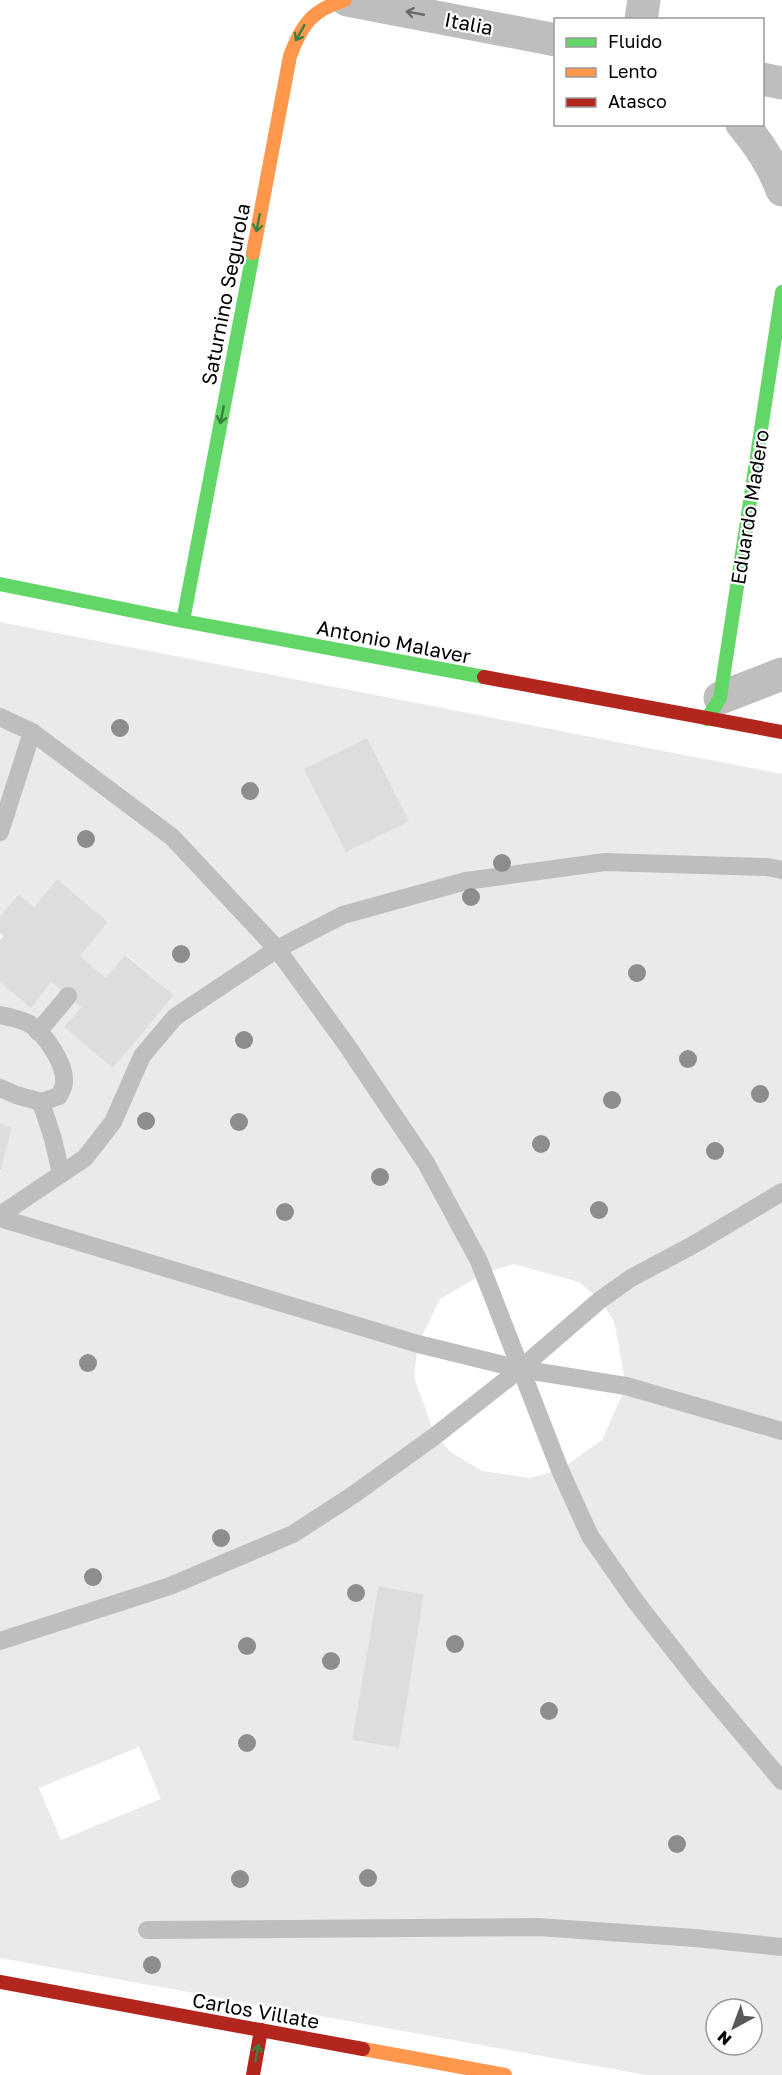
<svg xmlns="http://www.w3.org/2000/svg" width="782" height="2075" font-family="'Golos Text',sans-serif">
<style>
.green{fill:#eaeaea;fill-rule:evenodd}
.building{fill:#ddd}
.lines{fill:none;stroke-linecap:round;stroke-linejoin:round}
.lane{stroke:#bebebe;stroke-width:18}
.street{stroke:#bebebe;stroke-width:33}
.fast{stroke:#63d668;stroke-width:14}
.slow{stroke:#ff974d;stroke-width:14}
.jam{stroke:#b3261e;stroke-width:14}
.tree{fill:#8d8d8d}
.oneway{stroke:#686868}
.oneway2{stroke:#3b803e}
.labels{text-anchor:middle;dominant-baseline:central;stroke-width:4.5;stroke-linejoin:round;paint-order:stroke}
.street-label{font-size:20px;fill:#000;stroke:#fff}
</style>
<rect width="100%" height="100%" fill="#fff"/>
<path class="green" d="M 0,622 L 782,774 L 782,2075 L 646,2075 L 0,1958 L 0,1173 L 12,1127 L 0,1123 L 0,982 L 31,1007 L 51,982 L 81,1007 L 64,1027 L 113,1067 L 174,995 L 126,955 L 106,978 L 80,956 L 108,922 L 57,879 L 34,907 L 19,894 L 0,916 ZM 514,1264 L 579,1282 L 600,1300 L 614,1321 L 626,1386 L 602,1440 L 560,1470 L 530,1478 L 482,1471 L 451,1452 L 435,1436 L 414,1377 L 418,1344 L 440,1299 L 485,1273 ZM 378,1586 L 424,1594 L 398,1748 L 352,1740 ZM 139,1747 L 161,1799 L 61,1840 L 39,1788 ZM 716,2009 L 752,2009 L 752,2045 L 716,2045 Z"/>
<g class="building">
<polygon points="367,738 409,821 346,852 304,769"/>
<polygon points="57,879 108,922 80,956 106,978 125,955 174,995 113,1068 64,1027 81,1007 51,982 31,1008 0,982 0,940 3,936 0,933 0,916 19,894 34,907"/>
<polygon points="0,1123 12,1127 1,1170 0,1170"/>
<polygon points="378,1586 424,1594 399,1748 352,1740"/>
</g>
<g class="lines">
<g class="lane">
<polyline points="0,717 32,732 172,837 277,949 346,1044 426,1163 479,1261 560,1470 590,1536 636,1602 698,1681 782,1781"/>
<polyline points="0,832 32,732"/>
<path d="M 0,1015 C 9,1017 20,1019 28,1023 C 44,1032 66,1064 64,1083 C 64,1087 60,1093 59,1096 L 41,1102 L 16,1095 L 0,1088"/>
<polyline points="38,1032 68,996"/>
<polyline points="41,1102 53,1139 61,1174"/>
<polyline points="0,1215 85,1158 113,1122 142,1056 175,1017 277,949 343,915 466,881 605,862 767,867 782,870"/>
<polyline points="0,1218 418,1344 520,1369 626,1386 782,1431"/>
<polyline points="0,1641 170,1586 293,1534 353,1495 435,1436 520,1369 600,1300 631,1278 693,1245 782,1192"/>
<polyline points="147,1930 538,1927 695,1938 782,1947"/>
</g>
<g class="street">
<polyline points="347,0 556,40"/>
<polyline points="641,20 644,0"/>
<polyline points="762,79 782,83"/>
<path d="M 742,124 C 760,145 773,165 782,190"/>
<polyline points="720,698 782,674"/>
</g>
<g class="fast">
<polyline points="0,584 183,621 484,677"/>
<polyline points="183,621 253,253"/>
<polyline points="707,719 720,698 782,292"/>
</g>
<g class="slow">
<path d="M 253,253 L 290,56 C 302,24 312,10 345,0"/>
<polyline points="363,2049 505,2075"/>
</g>
<g class="jam">
<polyline points="484,677 782,732"/>
<polyline points="0,1982 363,2049"/>
<polyline points="253,2075 261,2030"/>
</g>
</g>
<g class="tree">
<circle cx="120" cy="728" r="9"/>
<circle cx="250" cy="791" r="9"/>
<circle cx="86" cy="839" r="9"/>
<circle cx="502" cy="863" r="9"/>
<circle cx="471" cy="897" r="9"/>
<circle cx="181" cy="954" r="9"/>
<circle cx="637" cy="973" r="9"/>
<circle cx="244" cy="1040" r="9"/>
<circle cx="688" cy="1059" r="9"/>
<circle cx="760" cy="1094" r="9"/>
<circle cx="612" cy="1100" r="9"/>
<circle cx="146" cy="1121" r="9"/>
<circle cx="239" cy="1122" r="9"/>
<circle cx="541" cy="1144" r="9"/>
<circle cx="715" cy="1151" r="9"/>
<circle cx="380" cy="1177" r="9"/>
<circle cx="599" cy="1210" r="9"/>
<circle cx="285" cy="1212" r="9"/>
<circle cx="88" cy="1363" r="9"/>
<circle cx="221" cy="1538" r="9"/>
<circle cx="93" cy="1577" r="9"/>
<circle cx="356" cy="1593" r="9"/>
<circle cx="455" cy="1644" r="9"/>
<circle cx="247" cy="1646" r="9"/>
<circle cx="331" cy="1661" r="9"/>
<circle cx="549" cy="1711" r="9"/>
<circle cx="247" cy="1743" r="9"/>
<circle cx="677" cy="1844" r="9"/>
<circle cx="368" cy="1878" r="9"/>
<circle cx="240" cy="1879" r="9"/>
<circle cx="152" cy="1965" r="9"/>
</g>
<defs><path id="oneway-shaft" d="M-6 0H5M1.5-3L5.5 0L1.5 3" fill="none" stroke-width="1.6" stroke-linecap="round" stroke-linejoin="round" transform="scale(1.5)"/></defs>
<use class="oneway" href="#oneway-shaft" transform="translate(415 13) rotate(-169)"/>
<g class="oneway2">
<use href="#oneway-shaft" transform="translate(300 33) rotate(119)"/>
<use href="#oneway-shaft" transform="translate(258 223) rotate(101)"/>
<use href="#oneway-shaft" transform="translate(222 415) rotate(101)"/>
<use href="#oneway-shaft" transform="translate(257 2053) rotate(-79)"/>
</g>
<g class="labels">
<g class="street-label">
<text transform="translate(469 23) rotate(11)">Italia</text>
<text transform="translate(225 294) rotate(-79)">Saturnino Segurola</text>
<text transform="translate(749 507) rotate(-81)">Eduardo Madero</text>
<text transform="translate(394 641) rotate(11)">Antonio Malaver</text>
<text transform="translate(256 2010) rotate(10)">Carlos Villate</text>
</g>
</g>
<rect x="554" y="18" width="210" height="108" fill="#ffffff" stroke="#999999" stroke-width="1.5"/>
<rect x="566" y="38" width="30" height="9" fill="#63d668" stroke="#999999" stroke-width="1.5"/>
<text x="608" y="48" font-size="18" fill="#000000">Fluido</text>
<rect x="566" y="68" width="30" height="9" fill="#ff974d" stroke="#999999" stroke-width="1.5"/>
<text x="608" y="78" font-size="18" fill="#000000">Lento</text>
<rect x="566" y="98" width="30" height="9" fill="#b3261e" stroke="#999999" stroke-width="1.5"/>
<text x="608" y="108" font-size="18" fill="#000000">Atasco</text>
<g transform="translate(734 2027) rotate(221)"><circle r="28" fill="#ffffff" stroke="#999999" stroke-width="1.5"/>
<path d="M0-4.5L10 22L0 15L-10 22Z" fill="#595959"/>
<text y="-9" font-size="16" font-weight="bold" text-anchor="middle" fill="#000000">N</text>
</g>
</svg>
